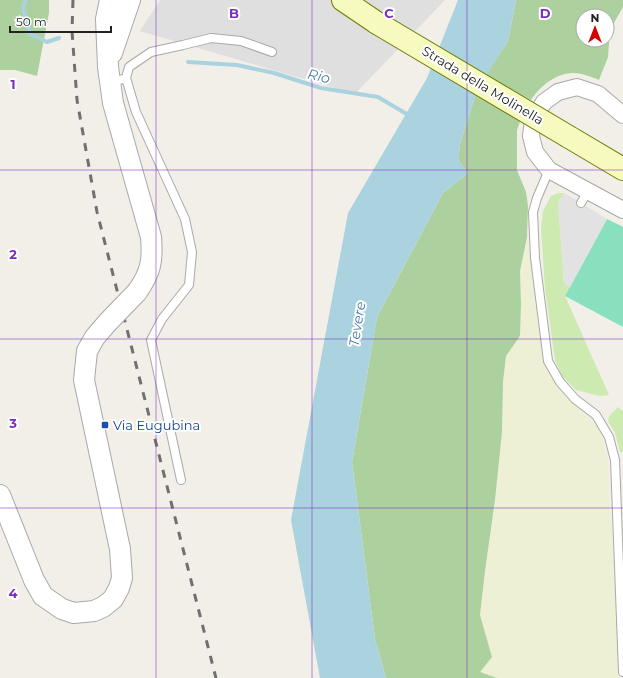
<svg xmlns="http://www.w3.org/2000/svg" width="623" height="678" font-family="Montserrat,sans-serif">
<style>
.residential{fill:#e0dfdf}
.farmland{fill:#eef0d5}
.grass{fill:#cdebb0}
.forest{fill:#add19e;fill-rule:evenodd}
.pitch{fill:#88e0be}
.parking{fill:#e2e2e2}
.water{fill:#aad3df}
.lines{fill:none;stroke-linecap:round;stroke-linejoin:round}
.stream{stroke:#aad3df;stroke-width:4}
.service-casing{stroke:#a9a9a9;stroke-width:10}
.minor-casing{stroke:#a9a9a9;stroke-width:18}
.tertiary-casing{stroke:#a9a9a9;stroke-width:22}
.secondary-casing{stroke:#707d05;stroke-width:24}
.service{stroke:#fff;stroke-width:8}
.minor{stroke:#fff;stroke-width:16}
.tertiary{stroke:#fff;stroke-width:20}
.secondary{stroke:#f7fabf;stroke-width:22}
.rail{stroke:#707070;stroke-width:3;stroke-dasharray:8 8;stroke-linecap:butt}
.tertiary-bridge-casing{stroke:#a9a9a9;stroke-width:22;stroke-linecap:butt}
.secondary-bridge-casing{stroke:#707d05;stroke-width:24;stroke-linecap:butt}
.tertiary-bridge{stroke:#fff;stroke-width:20}
.secondary-bridge{stroke:#f7fabf;stroke-width:22}
.grid{fill:none;stroke:#7b2cbf;stroke-width:1;stroke-opacity:0.55}
.transit-dot{fill:#1a4fb4;stroke:#fff;stroke-width:1.5}
.labels{text-anchor:middle;dominant-baseline:central;stroke-width:4;stroke-linejoin:round;paint-order:stroke}
.street-label{font-size:13px;fill:#222;stroke:#fff}
.transit-label{font-size:13px;fill:#164399;stroke:#fff;text-anchor:start}
.water-label{font-size:14px;font-style:italic;fill:#4a7aab;stroke:#fff}
.grid-label{font-size:13px;text-anchor:middle;font-weight:bold;fill:#7b2cbf;stroke:#fff;stroke-width:4;stroke-linejoin:round;paint-order:stroke}
</style>
<rect width="100%" height="100%" fill="#f2efe9"/>
<polygon class="residential" points="160,0 445,0 355,94 140,31"/>
<polygon class="farmland" points="527,237 532,263 537,318 541,347 548,372 562,392 600,429 608,460 609,502 617,589 620,678 497,678 480,672 492,657 480,615 485,571 495,500 502,432 503,382 506,356 520,336 521,304 520,271"/>
<g class="grass">
<polygon points="558,193 564,193 558,202 564,283 570,287 565,296 609,395 600,396 576,390 562,376 555,360 545,289 541,228 543,211 551,196"/>
<polygon points="618,407 623,411 623,452 620,452 615,433 608,421 609,416"/>
</g>
<g class="forest">
<polygon points="0,0 49,0 49,13 37,76 15,70 0,70"/>
<path d="M 516,0 L 623,0 L 623,7 L 610,30 L 608,57 L 599,80 C 592,77 582,73 574,73 C 557,72 539,87 531,100 L 486,75 L 508,41 ZM 583,16 L 607,16 L 607,40 L 583,40 Z"/>
<polygon points="477,90 522,116 517,130 517,170 526,192 528,206 527,237 520,271 521,304 520,336 506,356 503,382 502,432 495,500 485,571 480,615 492,657 480,672 497,678 386,678 375,639 352,462 377,317 443,193 468,173 458,160 460,144"/>
</g>
<polygon class="pitch" points="607,219 623,227 623,327 565,296"/>
<polygon class="parking" points="564,193 607,219 570,287 564,283 558,202"/>
<polygon class="water" points="458,0 516,0 508,41 477,90 460,144 458,160 468,173 443,193 377,317 352,462 375,639 386,678 320,678 291,520 348,213 427,78"/>
<g class="lines">
<g class="stream">
<polyline points="26,0 23,7 30,34 47,42 59,38"/>
<polyline points="188,62 237,65 274,73 321,88 378,97 410,116"/>
</g>
<g class="service-casing">
<g id="service">
<polyline points="126,78 129,67 151,52 183,45 211,38 241,41 272,52"/>
<polyline points="110,83 126,78 136,112 185,219 192,252 189,285 162,319 151,340 181,480"/>
<polyline points="549,170 537,198 533,212 535,258 548,361 560,382 575,399 596,415 609,437 615,460 623,672"/>
<polyline points="581,203 588,191"/>
</g>
</g>
<g class="minor-casing">
<polyline id="minor" points="623,115 598,94 577,87 558,92 544,102 533,120 531,136 535,152 549,170 623,210"/>
</g>
<g class="tertiary-casing">
<g id="tertiary">
<path d="M 110,0 L 106,19 L 108,67 L 113,103 L 151,237 C 153,261 151,272 137,292"/>
<polyline points="112,53 130,0"/>
<polyline points="0,495 34,580 43,596 62,609 74,613 94,611 103,607 113,599 119,588 122,578 120,549 84,380 87,351 95,337 108,322"/>
</g>
</g>
<g class="secondary-casing">
<g id="secondary">
<polyline points="343,0 377,23"/>
<polyline points="569,137 623,169"/>
</g>
</g>
<use href="#service" class="service"/>
<use href="#minor" class="minor"/>
<use href="#tertiary" class="tertiary"/>
<use href="#secondary" class="secondary"/>
<polyline class="rail" points="73,0 72,31 77,100 97,212 216,678"/>
<g class="tertiary-bridge-casing">
<polyline id="tertiary-bridge" points="108,322 137,292"/>
</g>
<g class="secondary-bridge-casing">
<polyline id="secondary-bridge" points="377,23 569,137"/>
</g>
<use href="#tertiary-bridge" class="tertiary-bridge"/>
<use href="#secondary-bridge" class="secondary-bridge"/>
</g>
<path class="grid" d="M 156,0 L 156,678M 312,0 L 312,678M 467,0 L 467,678M 0,170 L 623,170M 0,339 L 623,339M 0,508 L 623,508"/>
<rect class="transit-dot" x="101" y="421" width="8" height="8" rx="2"/>
<g class="labels">
<g class="street-label">
<text transform="translate(483 85) rotate(31)">Strada della Molinella</text>
</g>
<g class="transit-label">
<text x="113" y="425">Via Eugubina</text>
</g>
<g class="water-label">
<text transform="translate(319 76) rotate(13)">Rio</text>
<text transform="translate(357 324) rotate(-81)">Tevere</text>
</g>
</g>
<g class="grid-label">
<text x="234" y="18">B</text>
<text x="389" y="18">C</text>
<text x="545" y="18">D</text>
<text x="13" y="89">1</text>
<text x="13" y="259">2</text>
<text x="13" y="428">3</text>
<text x="13" y="598">4</text>
</g>
<g transform="translate(595 28)"><circle r="19" fill="#ffffff" stroke="#a7a7a7"/>
<path d="M0-3L7 15L0 10L-7 15Z" fill="#d40000"/>
<text y="-6" font-size="11" font-weight="bold" text-anchor="middle" fill="#222222">N</text>
</g>
<path d="M10 26v6h101v-6" fill="none" stroke="#222222" stroke-width="2"/>
<text x="16" y="26" font-size="12" fill="#222222" stroke="#ffffff" stroke-width="3" paint-order="stroke">50 m</text>
</svg>
